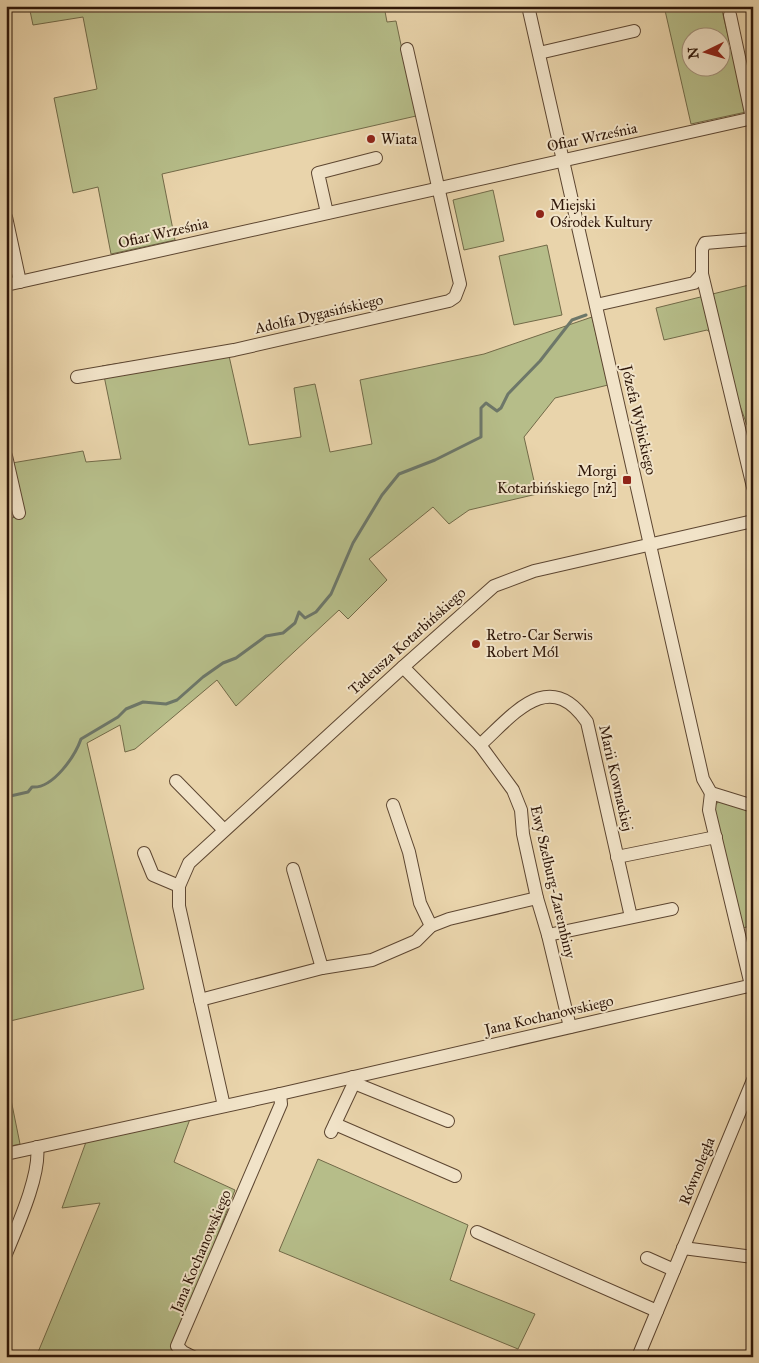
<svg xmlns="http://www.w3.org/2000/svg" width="759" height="1363" font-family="'IM FELL Great Primer',serif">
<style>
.green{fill:#b6bd89;stroke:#726a48;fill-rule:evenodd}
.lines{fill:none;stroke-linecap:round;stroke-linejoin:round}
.stream{stroke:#6d7769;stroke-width:3}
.minor-casing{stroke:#5d4631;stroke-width:14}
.minor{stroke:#f1e3c8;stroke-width:12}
.poi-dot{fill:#8f2418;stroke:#f1e3c8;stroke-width:2}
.labels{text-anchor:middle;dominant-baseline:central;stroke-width:4;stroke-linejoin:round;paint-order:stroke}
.street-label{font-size:15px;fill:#2e1608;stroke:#f1e3c8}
.poi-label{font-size:15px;fill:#2e1608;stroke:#f1e3c8;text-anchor:start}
</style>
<rect width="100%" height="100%" fill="#e9d4ab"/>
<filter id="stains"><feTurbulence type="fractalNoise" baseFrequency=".004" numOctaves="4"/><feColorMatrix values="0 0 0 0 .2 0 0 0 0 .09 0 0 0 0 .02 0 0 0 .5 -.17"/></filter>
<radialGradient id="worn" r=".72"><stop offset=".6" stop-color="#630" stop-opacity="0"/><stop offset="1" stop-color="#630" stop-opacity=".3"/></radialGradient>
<g class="green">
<polygon points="29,6 384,6 387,22 396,21 416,116 162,174 175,240 111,254 98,187 73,193 54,98 97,89 83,17 33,25"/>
<path d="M 664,6 L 721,6 L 746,112 L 691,124 ZM 692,38 L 722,38 L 722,68 L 692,68 Z"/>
<polygon points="493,190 504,241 464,250 453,200"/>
<polygon points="547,245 562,315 514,325 499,256"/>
<polygon points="753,284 753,423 747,425 714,335 707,330 664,340 656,308"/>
<polygon points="592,317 608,385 555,398 524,437 537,494 469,510 449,524 433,507 369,559 387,580 348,619 339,610 236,706 217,680 135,749 125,752 120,725 87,743 144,989 6,1022 6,520 15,517 6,464 83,451 86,462 121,459 102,366 227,347 249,445 301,437 294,388 315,384 330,452 372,444 360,380 484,354"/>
<polygon points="719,801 753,811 753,925 740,929 713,808"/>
<polygon points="6,1075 20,1144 6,1147"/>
<polygon points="190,1119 174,1162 235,1190 171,1355 174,1357 36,1357 100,1203 62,1208 86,1142"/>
<polygon points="318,1159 468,1225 450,1280 535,1314 518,1349 279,1251"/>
</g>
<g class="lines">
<path class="stream" d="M 6,797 L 28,792 L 32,787 C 53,789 75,756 81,739 L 118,717 L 126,709 L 143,702 L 166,704 L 177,700 L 203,677 L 223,663 L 236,658 L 266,636 L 283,633 L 295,623 L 299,612 L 305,618 L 316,612 L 331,594 L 353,543 L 382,495 L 399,474 L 435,460 L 481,437 L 481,408 L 486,403 L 497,411 L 501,408 L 508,394 L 540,361 L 572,320 L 586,315"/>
<g class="minor-casing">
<g id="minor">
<polyline points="528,6 703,779 711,793 753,806"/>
<polyline points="730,15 752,118"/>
<polyline points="539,53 634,31"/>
<polyline points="327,213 318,173 376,158"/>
<polyline points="6,217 20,282"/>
<polyline points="702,274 753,487"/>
<polyline points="6,285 753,118"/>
<polyline points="596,305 694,283 702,274 702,249 705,243 753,239"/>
<polyline points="77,377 234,350 449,301 455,297 460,284 407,49"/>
<polyline points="6,456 19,513"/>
<polyline points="403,667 480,745 513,790 521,810 523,834 537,898 548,935 570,1027"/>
<path d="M 480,745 C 514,714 549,667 587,722 L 631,917"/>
<polyline points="176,781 224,830"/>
<polyline points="711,793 709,810 751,985"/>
<polyline points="393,805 409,852 420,903 431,926"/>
<polyline points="144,853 153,875 179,886"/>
<polyline points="617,857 716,837"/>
<polyline points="293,869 322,968"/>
<polyline points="548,935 672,909"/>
<polyline points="200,1000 322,968 372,960 416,941 431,926 449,919 537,898"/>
<polyline points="353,1077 354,1083 448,1121"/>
<polyline points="224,1106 179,906 179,886 189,863 403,667 494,586 534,571 753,521"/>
<polyline points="335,1124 455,1176"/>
<polyline points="331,1132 354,1083"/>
<polyline points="6,1154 280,1094 753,985"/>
<polyline points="477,1232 657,1311"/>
<polyline points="683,1248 753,1257"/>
<path d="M 6,1254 C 17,1227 41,1174 37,1147"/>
<polyline points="647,1258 674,1270"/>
<polyline points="193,1357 183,1352 177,1346 281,1104 280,1094"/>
<polyline points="638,1357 753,1080"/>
</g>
</g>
<use href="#minor" class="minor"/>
</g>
<g class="poi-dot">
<circle cx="371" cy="139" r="5"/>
<circle cx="540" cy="214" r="5"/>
<rect x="622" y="475" width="10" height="10" rx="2.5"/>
<circle cx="476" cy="644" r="5"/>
</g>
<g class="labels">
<g class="street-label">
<text transform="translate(592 137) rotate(-12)">Ofiar Września</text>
<text transform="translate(163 233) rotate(-13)">Ofiar Września</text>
<text transform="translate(319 314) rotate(-13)">Adolfa Dygasińskiego</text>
<text transform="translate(639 420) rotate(77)">Józefa Wybickiego</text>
<text transform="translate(407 641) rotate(-42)">Tadeusza Kotarbińskiego</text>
<text transform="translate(616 778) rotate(77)">Marii Kownackiej</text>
<text transform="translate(553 882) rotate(77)">Ewy Szelburg-Zarembiny</text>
<text transform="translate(549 1015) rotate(-13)">Jana Kochanowskiego</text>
<text transform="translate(697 1171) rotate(-68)">Równoległa</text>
<text transform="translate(201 1251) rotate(-67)">Jana Kochanowskiego</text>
</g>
<g class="poi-label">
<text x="381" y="139">Wiata</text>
<text x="550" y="205">Miejski<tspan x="550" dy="17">Ośrodek Kultury</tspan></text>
<text x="617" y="471" text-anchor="end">Morgi<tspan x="617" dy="17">Kotarbińskiego [nż]</tspan></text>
<text x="486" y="635">Retro-Car Serwis<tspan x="486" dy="17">Robert Mól</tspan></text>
</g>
</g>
<rect width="759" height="1363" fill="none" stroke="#e9d4ab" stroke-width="25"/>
<rect x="8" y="8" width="744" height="1348" fill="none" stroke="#2e1608" stroke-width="2.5"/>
<rect x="12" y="12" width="734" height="1338" fill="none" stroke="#2e1608"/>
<g transform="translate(706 52) rotate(265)"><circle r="24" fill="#f1e3c8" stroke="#a3917b"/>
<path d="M0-4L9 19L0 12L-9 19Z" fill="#8f2418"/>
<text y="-8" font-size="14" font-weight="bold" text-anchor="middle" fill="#2e1608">N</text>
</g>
<rect width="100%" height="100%" filter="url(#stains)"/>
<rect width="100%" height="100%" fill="url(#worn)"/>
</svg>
